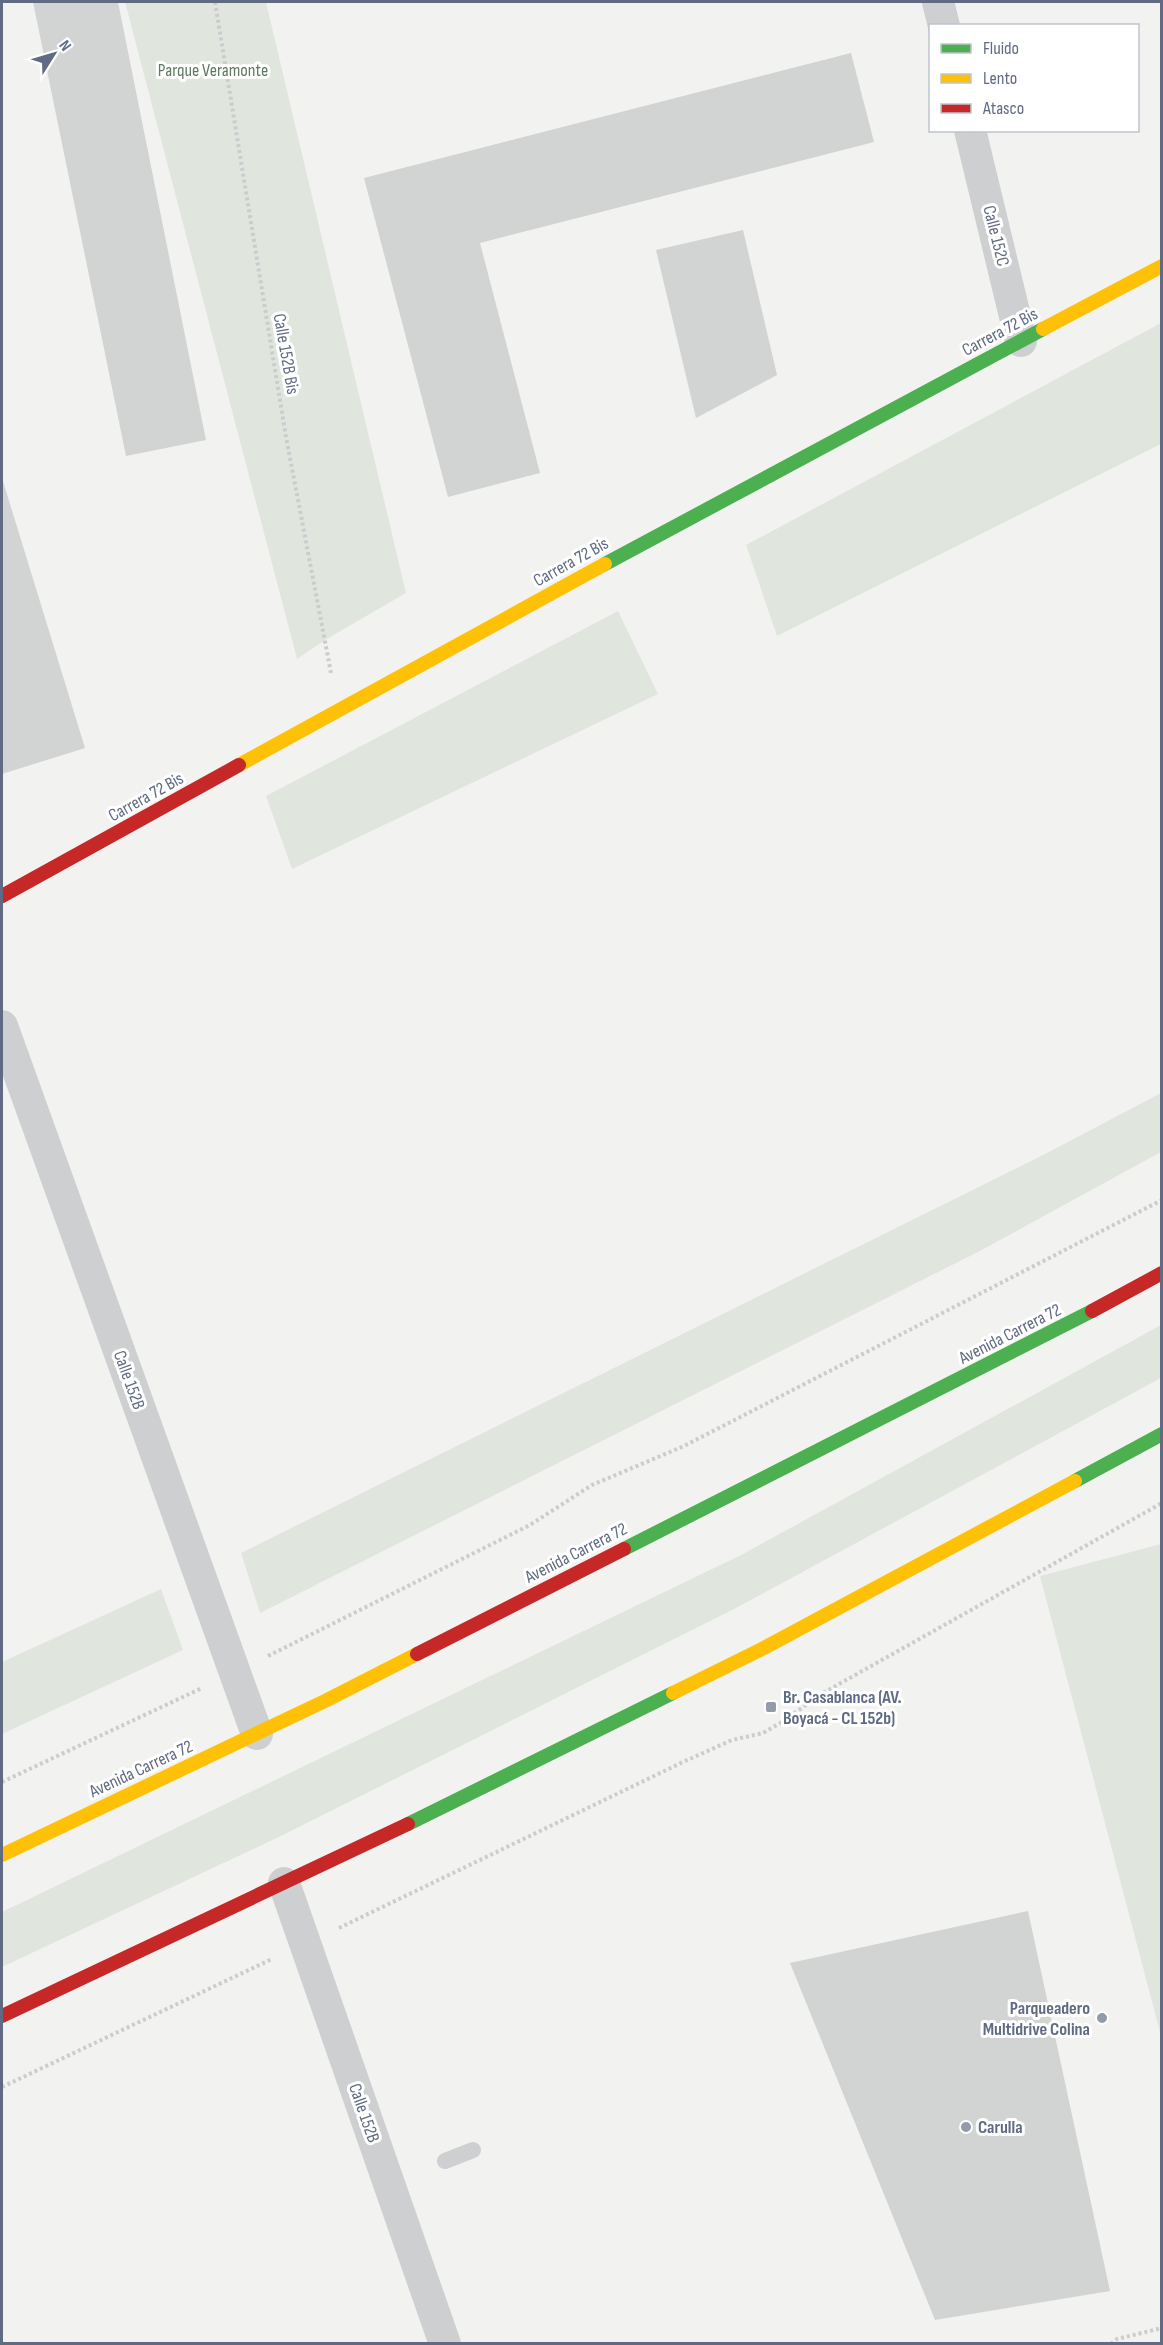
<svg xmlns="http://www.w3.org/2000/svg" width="1163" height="2345" font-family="'Sofia Sans Condensed',sans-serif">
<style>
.green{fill:#e0e6de}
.building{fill:#d2d3d3}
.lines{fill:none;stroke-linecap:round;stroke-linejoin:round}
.path{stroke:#ccc;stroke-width:4;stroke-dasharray:3 3;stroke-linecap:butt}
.lane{stroke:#cecfd0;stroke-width:16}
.street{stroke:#cecfd0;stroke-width:32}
.fast{stroke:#4caf50;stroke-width:14}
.slow{stroke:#ffc107;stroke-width:14}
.jam{stroke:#c62828;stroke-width:14}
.poi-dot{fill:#939ba9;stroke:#fff;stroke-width:2}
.labels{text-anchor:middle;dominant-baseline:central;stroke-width:6;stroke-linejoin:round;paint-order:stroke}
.park-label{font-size:18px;fill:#5f7a61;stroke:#fff}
.street-label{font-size:18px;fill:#606b83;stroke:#fff}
.poi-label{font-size:18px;font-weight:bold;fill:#606b83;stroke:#fff;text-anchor:start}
</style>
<rect width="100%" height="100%" fill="#f2f3f0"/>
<g class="green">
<polygon points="125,2 266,2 406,593 325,640 297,659"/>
<polygon points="1161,323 1161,444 777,636 746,545"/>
<polygon points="618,611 658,694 292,869 266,796"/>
<polygon points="1161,1093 1161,1152 978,1252 260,1613 241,1553 1045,1154"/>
<polygon points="1161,1325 1161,1378 736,1608 279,1837 2,1967 2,1912 741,1555"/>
<polygon points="1161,1544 1162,1544 1161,2036 1040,1576"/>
<polygon points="161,1589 183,1650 2,1734 2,1662"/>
</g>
<g class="building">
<polygon points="33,2 118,2 206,440 126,456"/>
<polygon points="851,53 874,142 480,243 540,473 448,497 364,178"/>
<polygon points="743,230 777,375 696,418 656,250"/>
<polygon points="2,478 85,748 2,774"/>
<polygon points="1028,1911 1110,2291 935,2320 790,1963"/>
</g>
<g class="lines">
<g class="path">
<polyline points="215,2 286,437 331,673"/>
<polyline points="268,1656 530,1525 592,1485 684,1446 1162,1200"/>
<polyline points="2,1782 202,1688"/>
<polyline points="339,1928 683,1762 732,1740 763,1733 782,1722 823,1693 1162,1503"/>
<polyline points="2,2087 272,1959"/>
<polyline points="1111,2344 1117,2339 1162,2328"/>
</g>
<polyline class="lane" points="445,2161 473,2150"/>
<g class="street">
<polyline points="938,2 944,26"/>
<polyline points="970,130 1021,341"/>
<polyline points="2,1026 257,1734"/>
<polyline points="284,1883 445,2344"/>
</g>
<g class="fast">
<polyline points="605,564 1043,329"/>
<polyline points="1075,1481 1162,1434"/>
<polyline points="624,1549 1092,1311"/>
<polyline points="408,1824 673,1693"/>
</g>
<g class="slow">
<polyline points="1043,329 1162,266"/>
<polyline points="239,765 605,564"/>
<polyline points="673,1693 762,1649 1075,1481"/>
<polyline points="2,1855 327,1700 417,1654"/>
</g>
<g class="jam">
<polyline points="2,896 239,765"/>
<polyline points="1092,1311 1162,1273"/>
<polyline points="417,1654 624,1549"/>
<polyline points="2,2016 408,1824"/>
</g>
</g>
<g class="poi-dot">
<rect x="765" y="1701" width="12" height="12" rx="3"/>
<circle cx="1102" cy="2018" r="6"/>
<circle cx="966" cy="2127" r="6"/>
</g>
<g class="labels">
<g class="park-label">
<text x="213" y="70">Parque Veramonte</text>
</g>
<g class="street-label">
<text transform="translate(996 236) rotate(76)">Calle 152C</text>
<text transform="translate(1000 332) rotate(-28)">Carrera 72 Bis</text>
<text transform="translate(286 354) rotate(80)">Calle 152B Bis</text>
<text transform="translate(571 562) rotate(-29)">Carrera 72 Bis</text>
<text transform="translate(146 797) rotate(-29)">Carrera 72 Bis</text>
<text transform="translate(1010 1334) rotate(-27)">Avenida Carrera 72</text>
<text transform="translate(129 1380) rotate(70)">Calle 152B</text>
<text transform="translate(576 1553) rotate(-27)">Avenida Carrera 72</text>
<text transform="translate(141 1769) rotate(-25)">Avenida Carrera 72</text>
<text transform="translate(364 2113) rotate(71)">Calle 152B</text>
</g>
<g class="poi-label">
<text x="783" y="1697">Br. Casablanca (AV.<tspan x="783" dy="21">Boyacá - CL 152b)</tspan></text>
<text x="1090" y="2008" text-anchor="end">Parqueadero<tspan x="1090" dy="21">Multidrive Colina</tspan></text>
<text x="978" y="2127">Carulla</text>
</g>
</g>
<rect width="1163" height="2345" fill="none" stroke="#606b83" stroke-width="6"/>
<rect x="929" y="24" width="210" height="108" fill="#ffffff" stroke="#bfc4cd" stroke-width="1.5"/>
<rect x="941" y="44" width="30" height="9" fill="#4caf50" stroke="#bfc4cd" stroke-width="1.5"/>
<text x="983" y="54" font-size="18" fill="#606b83">Fluido</text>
<rect x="941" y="74" width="30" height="9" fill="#ffc107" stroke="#bfc4cd" stroke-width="1.5"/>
<text x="983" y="84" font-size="18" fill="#606b83">Lento</text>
<rect x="941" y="104" width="30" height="9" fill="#c62828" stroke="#bfc4cd" stroke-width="1.5"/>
<text x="983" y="114" font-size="18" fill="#606b83">Atasco</text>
<g transform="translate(54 54) rotate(53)" stroke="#ffffff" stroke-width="4.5" paint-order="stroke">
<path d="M0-4.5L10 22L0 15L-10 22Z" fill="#606b83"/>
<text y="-9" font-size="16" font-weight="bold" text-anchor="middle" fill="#606b83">N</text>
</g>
</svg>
